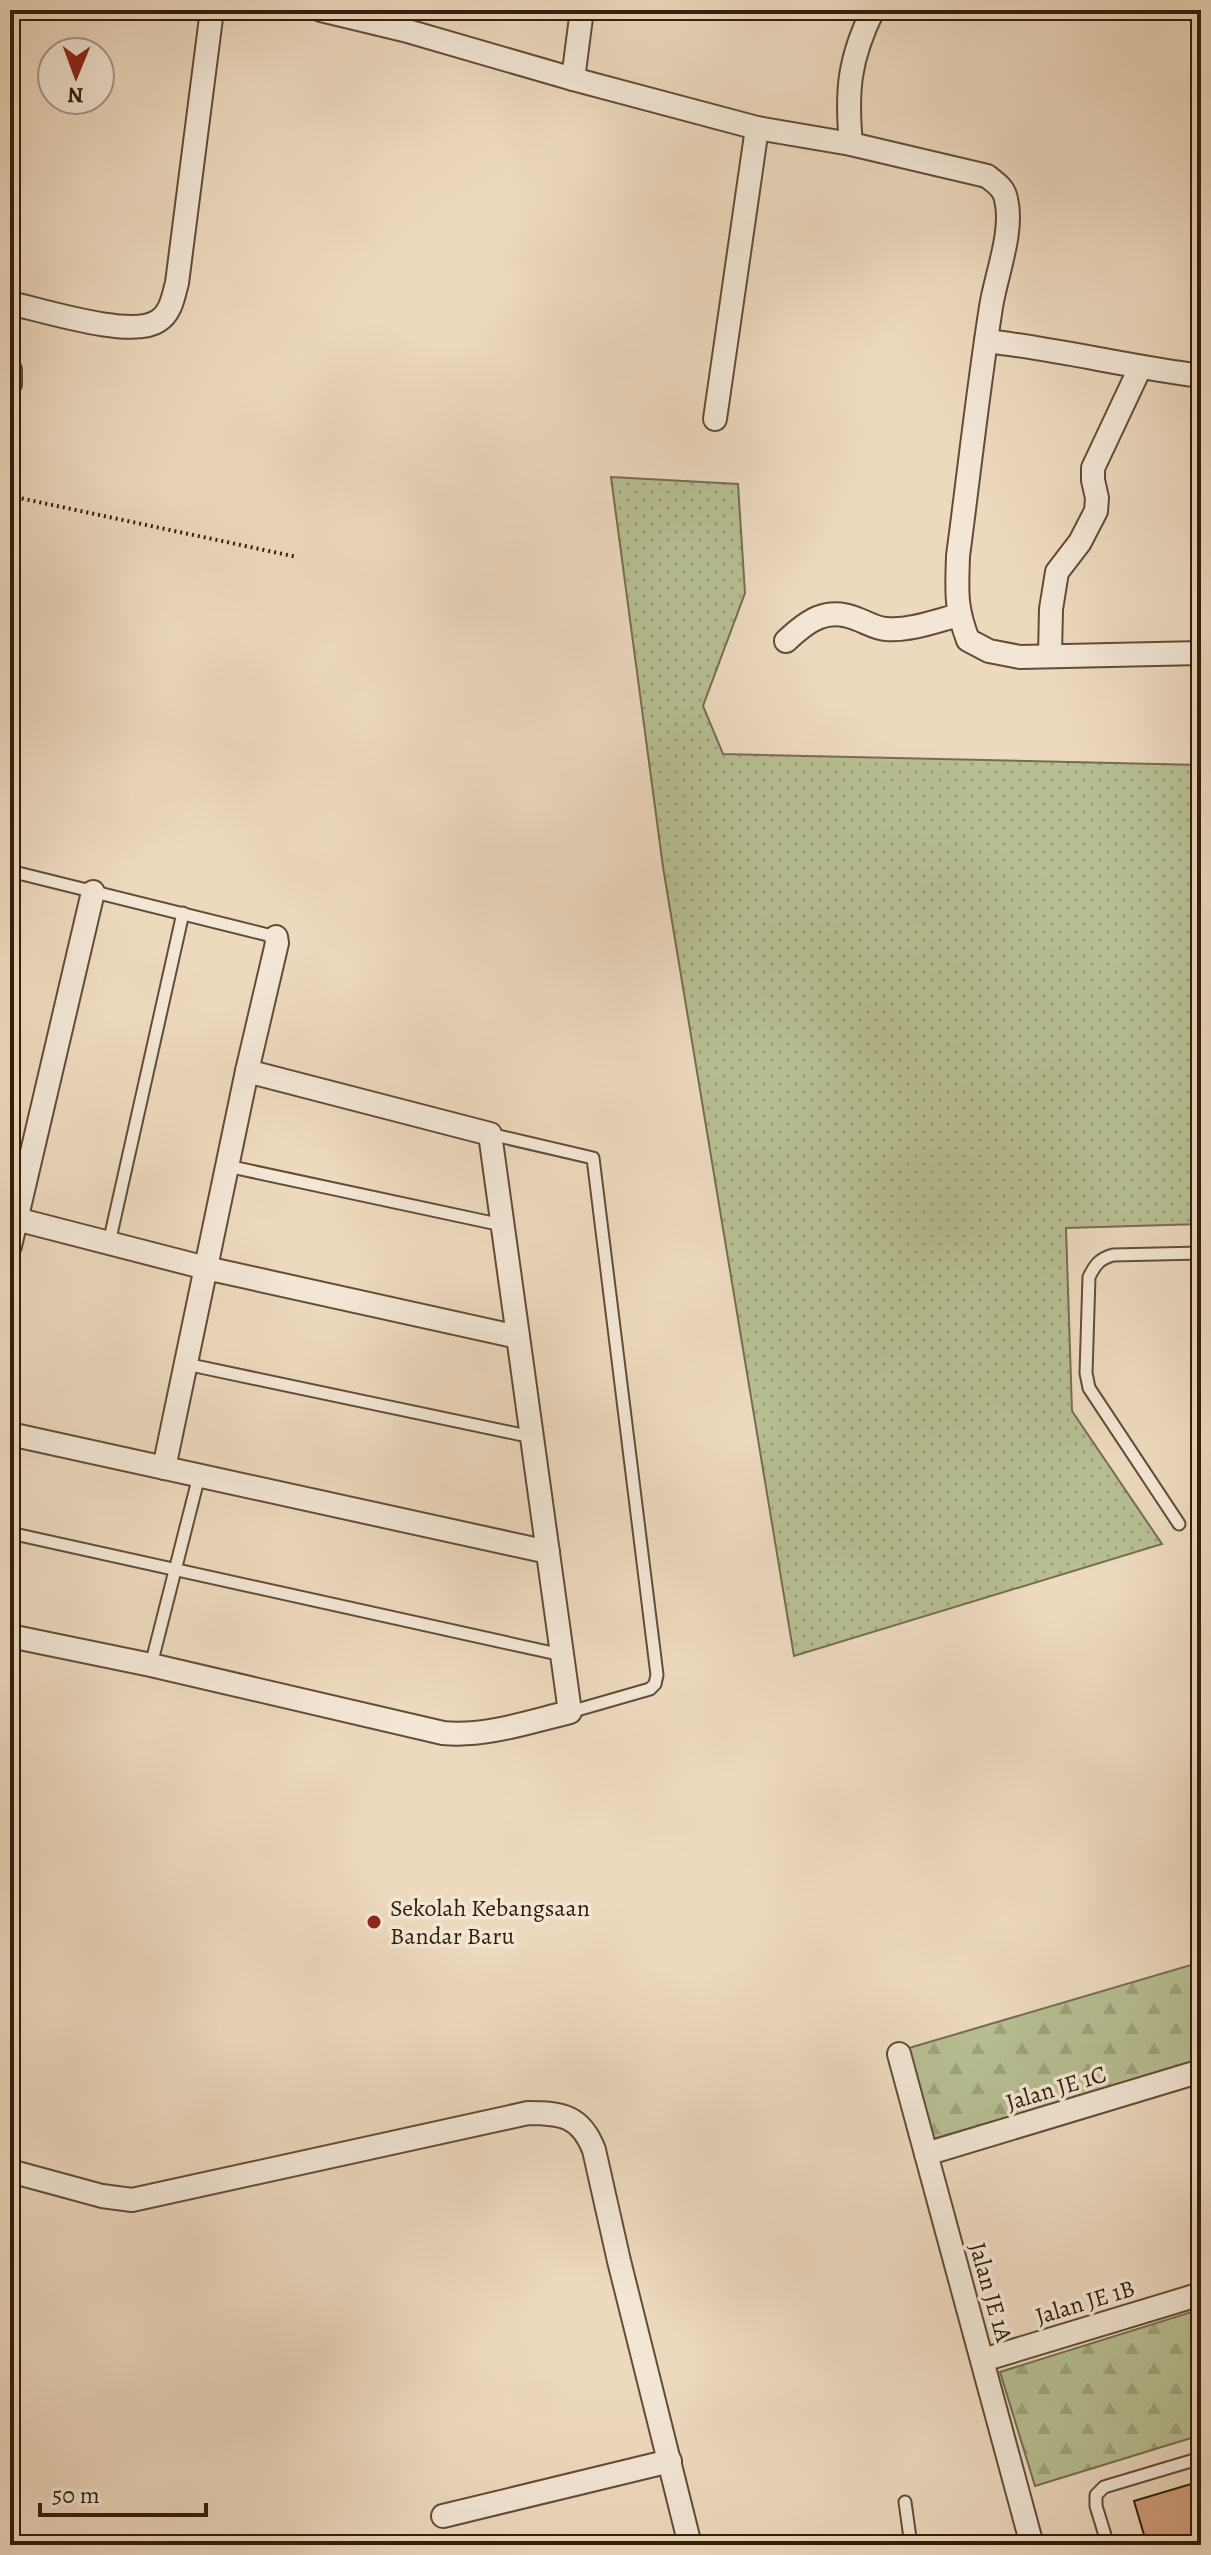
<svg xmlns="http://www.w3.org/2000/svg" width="1211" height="2555" font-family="Alegreya,serif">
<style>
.grass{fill:url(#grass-dots);stroke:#766e4e;stroke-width:2}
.forest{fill:url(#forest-firs);stroke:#766e4e;stroke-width:2}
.building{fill:#d3a07c;stroke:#351e09;stroke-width:2}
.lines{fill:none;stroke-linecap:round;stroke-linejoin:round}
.service-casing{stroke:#634d36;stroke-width:15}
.minor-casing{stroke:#634d36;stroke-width:26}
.path{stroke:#351e09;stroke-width:4;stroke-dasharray:2 4;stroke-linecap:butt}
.service{stroke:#f3e6d5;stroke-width:11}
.minor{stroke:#f3e6d5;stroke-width:22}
.poi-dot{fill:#8f2418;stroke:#f3e6d5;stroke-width:3}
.labels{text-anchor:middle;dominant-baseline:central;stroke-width:7;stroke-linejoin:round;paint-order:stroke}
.poi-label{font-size:24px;fill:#351e09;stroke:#f3e6d5;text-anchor:start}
.street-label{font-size:24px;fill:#351e09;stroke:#f3e6d5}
</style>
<defs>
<pattern id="grass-dots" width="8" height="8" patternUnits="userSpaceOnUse" patternTransform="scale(2)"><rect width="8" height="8" fill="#b7bf93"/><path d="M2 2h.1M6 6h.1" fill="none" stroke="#9ea47d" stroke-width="1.8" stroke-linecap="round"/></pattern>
<pattern id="forest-firs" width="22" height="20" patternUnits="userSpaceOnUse" patternTransform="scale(2)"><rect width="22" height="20" fill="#b7bf93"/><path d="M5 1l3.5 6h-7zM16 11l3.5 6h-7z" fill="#9ea47d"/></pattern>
</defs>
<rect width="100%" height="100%" fill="#edd9be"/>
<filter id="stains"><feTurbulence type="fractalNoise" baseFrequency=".0025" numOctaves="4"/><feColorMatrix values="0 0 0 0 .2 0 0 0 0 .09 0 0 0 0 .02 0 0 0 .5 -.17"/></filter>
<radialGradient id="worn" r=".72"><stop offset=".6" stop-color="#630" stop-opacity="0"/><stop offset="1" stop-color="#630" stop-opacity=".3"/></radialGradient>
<polygon class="grass" points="611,477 738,484 745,593 703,706 723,754 1201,765 1201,1224 1066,1228 1072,1411 1162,1544 794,1656 663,867"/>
<g class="forest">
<polygon points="1201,1962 1201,2060 933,2139 909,2048"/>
<polygon points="1201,2309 1201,2435 1035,2486 1000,2372"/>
</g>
<polygon class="building" points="1201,2481 1201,2545 1147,2545 1134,2501"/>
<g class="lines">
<g class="service-casing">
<g id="service">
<polyline points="10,871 276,937"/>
<polyline points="490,1134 593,1158 657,1675 655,1684 650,1689 570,1712"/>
<polyline points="10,1160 29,1165"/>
<polyline points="227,1166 502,1225"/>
<polyline points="109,1243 183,913"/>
<polyline points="186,1364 532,1437"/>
<path d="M 1179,1524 L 1089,1388 L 1086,1373 L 1089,1277 C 1095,1265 1099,1259 1113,1255 L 1201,1253"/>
<polyline points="10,1533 562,1655"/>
<polyline points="151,1665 199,1476"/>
<polyline points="905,2502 911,2545"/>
<polyline points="1108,2545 1096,2506 1096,2495 1104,2487 1201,2458"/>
</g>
</g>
<g class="minor-casing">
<g id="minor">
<path d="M 321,10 L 404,30 L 573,79 L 757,128 L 851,144 L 987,176 C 996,183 1004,188 1006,199 C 1014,231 996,275 991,307 C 978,390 969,473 958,556 C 957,591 955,606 968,640 L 989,651 L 1020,657 L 1201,653"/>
<polyline points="573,79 582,10"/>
<path d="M 851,144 C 846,91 849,59 873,10"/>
<path d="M 10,303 C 42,310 132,339 158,321 C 171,313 173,297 177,283 L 212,10"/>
<path d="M 986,341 C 1058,349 1129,367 1201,376"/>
<polyline points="10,370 10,384"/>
<polyline points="715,419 757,128"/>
<path d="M 786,641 C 807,621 827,606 857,619 C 866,622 875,628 886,629 C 910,631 936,621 959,615"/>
<polyline points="1050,656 1051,609 1057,572 1080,542 1096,511 1097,498 1093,480 1093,468 1140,368"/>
<polyline points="16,1219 206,1268 518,1337"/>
<polyline points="10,1246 93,892"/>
<polyline points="10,1434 548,1552"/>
<polyline points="164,1468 247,1071 277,943 276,937"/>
<path d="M 10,1636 L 151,1665 L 443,1733 C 486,1737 528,1722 570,1712 L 490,1134 L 247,1071"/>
<polyline points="899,2054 1032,2545"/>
<polyline points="926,2154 1201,2071"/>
<path d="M 10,2171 L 102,2196 L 132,2200 L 528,2113 C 562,2113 581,2116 594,2150 L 619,2261 L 690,2545"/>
<polyline points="983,2360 1201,2294"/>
<polyline points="443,2516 670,2461"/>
</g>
</g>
<polyline class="path" points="10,496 297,557"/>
<use href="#service" class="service"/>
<use href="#minor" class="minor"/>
</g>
<circle class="poi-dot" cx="374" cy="1922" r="8"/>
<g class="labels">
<g class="poi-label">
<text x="390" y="1908">Sekolah Kebangsaan<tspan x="390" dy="28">Bandar Baru</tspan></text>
</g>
<g class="street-label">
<text transform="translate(1056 2088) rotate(-17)">Jalan JE 1C</text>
<text transform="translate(991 2292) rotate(74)">Jalan JE 1A</text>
<text transform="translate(1085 2302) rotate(-17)">Jalan JE 1B</text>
</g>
</g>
<rect width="1211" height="2555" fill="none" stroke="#edd9be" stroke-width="40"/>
<rect x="12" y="12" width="1187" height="2531" fill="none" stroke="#351e09" stroke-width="4"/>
<rect x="20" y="20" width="1171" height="2515" fill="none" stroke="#351e09" stroke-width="2"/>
<g transform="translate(76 76) rotate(181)"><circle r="38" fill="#f3e6d5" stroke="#a79683" stroke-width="2"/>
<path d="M0-6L14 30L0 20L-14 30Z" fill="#8f2418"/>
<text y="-12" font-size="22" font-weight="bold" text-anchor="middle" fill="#351e09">N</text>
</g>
<path d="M40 2503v12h166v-12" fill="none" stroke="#351e09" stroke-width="4"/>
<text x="52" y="2503" font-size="24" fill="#351e09" stroke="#f3e6d5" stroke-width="6" paint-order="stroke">50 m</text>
<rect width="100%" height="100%" filter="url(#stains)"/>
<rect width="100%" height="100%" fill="url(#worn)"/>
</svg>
